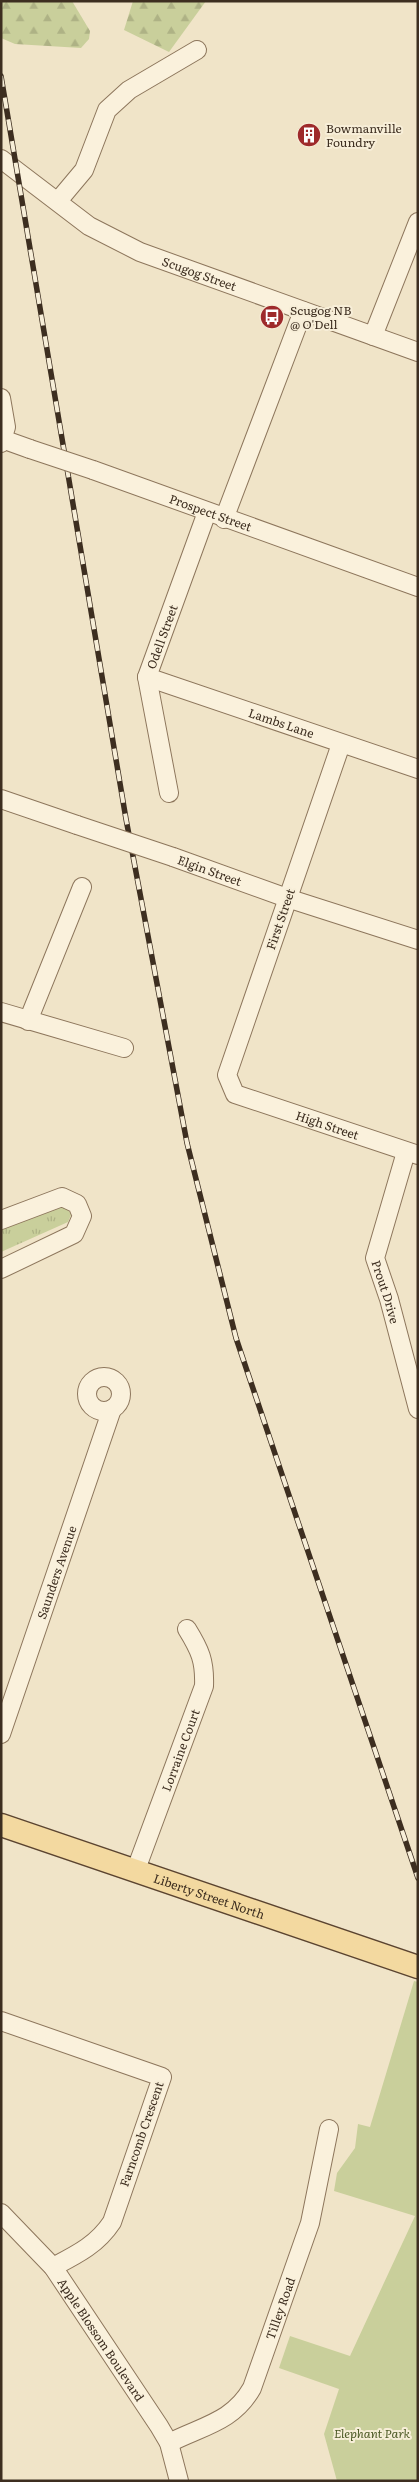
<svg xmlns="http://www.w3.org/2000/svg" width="419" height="2482" font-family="Literata,serif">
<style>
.grass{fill:url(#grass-tufts)}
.forest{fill:url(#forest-firs)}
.park{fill:#c9cf9b}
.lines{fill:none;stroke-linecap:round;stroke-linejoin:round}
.minor-casing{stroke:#8d765c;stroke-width:20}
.major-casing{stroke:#5b4430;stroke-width:25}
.minor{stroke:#faf1dc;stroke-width:18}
.major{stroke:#f3d9a0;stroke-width:22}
.rail-casing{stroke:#3d2e20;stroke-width:5.5}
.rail{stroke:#f7eed8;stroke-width:4;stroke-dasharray:11;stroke-linecap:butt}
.minor-bridge-casing{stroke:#8d765c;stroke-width:20;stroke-linecap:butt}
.minor-bridge{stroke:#faf1dc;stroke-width:18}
.labels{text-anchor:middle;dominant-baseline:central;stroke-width:4;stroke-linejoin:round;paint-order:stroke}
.poi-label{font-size:12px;fill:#3d2e20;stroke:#f7eed8;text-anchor:start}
.street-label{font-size:12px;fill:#3d2e20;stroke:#f7eed8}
.park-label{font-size:12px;font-style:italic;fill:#4d5a26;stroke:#f7eed8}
</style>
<defs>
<pattern id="grass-tufts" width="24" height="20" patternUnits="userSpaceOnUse" patternTransform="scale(1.25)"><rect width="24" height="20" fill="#c9cf9b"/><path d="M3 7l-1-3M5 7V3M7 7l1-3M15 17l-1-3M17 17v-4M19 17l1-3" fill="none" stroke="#aeb285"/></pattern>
<pattern id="forest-firs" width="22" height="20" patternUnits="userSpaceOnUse" patternTransform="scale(1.25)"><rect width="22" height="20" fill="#c9cf9b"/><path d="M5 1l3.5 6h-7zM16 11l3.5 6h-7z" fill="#aeb285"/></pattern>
</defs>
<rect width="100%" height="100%" fill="#f0e4c8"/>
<polygon class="grass" points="59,1206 68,1209 71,1215 68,1222 1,1252 1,1230"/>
<g class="forest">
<polygon points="1,1 72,1 90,31 89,39 81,48 15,44 1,38"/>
<polygon points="133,1 206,1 169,52 124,30"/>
</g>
<polygon class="park" points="414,1981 418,1982 418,2481 337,2481 324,2434 339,2389 279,2368 290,2336 350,2356 415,2216 334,2191 337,2173 355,2148 358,2124 370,2127"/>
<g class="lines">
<g class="minor-casing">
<g id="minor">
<path id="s1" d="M 1,159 L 89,226 L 140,252 L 418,352"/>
<polyline points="58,201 84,170 107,110 129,90 197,50"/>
<polyline points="373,336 418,222"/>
<polyline points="1,398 6,427 1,443"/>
<polyline points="2,439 30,449"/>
<path id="s2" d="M 93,470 L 418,587"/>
<polyline points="224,519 303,311"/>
<path id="s3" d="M 147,677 L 418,769"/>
<path id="s4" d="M 341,744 L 227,1075 L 235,1094 L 418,1155"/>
<path id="s5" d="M 169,793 L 147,677 L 207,512"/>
<polyline points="1,799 77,825"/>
<path id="s6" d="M 173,857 L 287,898 L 418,940"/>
<polyline points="1,1012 124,1048"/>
<polyline points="28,1021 82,887"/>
<path id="s7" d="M 406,1152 L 375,1258 L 389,1299 L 418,1409"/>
<polyline points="1,1220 62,1197 77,1204 82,1216 74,1234 1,1269"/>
<circle cx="104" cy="1394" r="17"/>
<path id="s8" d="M 1,1734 L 112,1409"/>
<path id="s9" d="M 135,1872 L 204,1686 C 205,1661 200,1650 187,1629"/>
<path d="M 1,2021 L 162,2077 L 112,2222 C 97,2245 76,2255 53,2267"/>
<path id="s10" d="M 1,2213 L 53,2267 L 159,2426 L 169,2443 L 179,2481"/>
<path id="s11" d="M 169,2443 C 202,2426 233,2422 252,2388 L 310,2223 L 329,2129"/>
</g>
</g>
<g class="major-casing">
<g id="major">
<path id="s12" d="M 1,1825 L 418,1967"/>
</g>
</g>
<use href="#minor" class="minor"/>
<use href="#major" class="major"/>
<g class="rail-casing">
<polyline id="rail" points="1,76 126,819 187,1143 236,1338 418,1878"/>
</g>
<use href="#rail" class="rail"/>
<g class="minor-bridge-casing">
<g id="minor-bridge">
<polyline points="30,449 93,470"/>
<polyline points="77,825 173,857"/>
</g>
</g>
<use href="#minor-bridge" class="minor-bridge"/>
</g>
<defs>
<g id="building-disc" transform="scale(1.25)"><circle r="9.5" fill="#9e2a2b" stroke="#f7eed8"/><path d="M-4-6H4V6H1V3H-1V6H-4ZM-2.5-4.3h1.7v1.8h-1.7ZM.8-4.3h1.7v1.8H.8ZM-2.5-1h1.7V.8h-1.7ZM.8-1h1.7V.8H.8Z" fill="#fff"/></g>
<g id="bus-disc" transform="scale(1.25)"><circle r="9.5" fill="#9e2a2b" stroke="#f7eed8"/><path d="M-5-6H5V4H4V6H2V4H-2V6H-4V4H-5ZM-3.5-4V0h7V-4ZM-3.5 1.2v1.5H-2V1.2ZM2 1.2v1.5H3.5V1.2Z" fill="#fff"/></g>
</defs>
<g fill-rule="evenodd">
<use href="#building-disc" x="309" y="135"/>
<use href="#bus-disc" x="272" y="317"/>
</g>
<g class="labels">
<g class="poi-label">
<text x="326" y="128">Bowmanville<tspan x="326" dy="14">Foundry</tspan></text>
<text x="290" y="310">Scugog NB<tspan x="290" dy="14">@ O'Dell</tspan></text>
</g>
<g class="street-label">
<text stroke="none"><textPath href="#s1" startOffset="231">Scugog Street</textPath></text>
<text stroke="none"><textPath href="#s2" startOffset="125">Prospect Street</textPath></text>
<text stroke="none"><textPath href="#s5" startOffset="161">Odell Street</textPath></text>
<text stroke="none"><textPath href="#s3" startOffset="142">Lambs Lane</textPath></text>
<text stroke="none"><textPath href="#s6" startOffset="39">Elgin Street</textPath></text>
<text transform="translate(280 919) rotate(-71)">First Street</text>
<text stroke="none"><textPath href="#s4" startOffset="468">High Street</textPath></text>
<text stroke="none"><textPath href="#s7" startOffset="146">Prout Drive</textPath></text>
<text stroke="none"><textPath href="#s8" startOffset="171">Saunders Avenue</textPath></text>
<text stroke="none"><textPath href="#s9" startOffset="130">Lorraine Court</textPath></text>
<text stroke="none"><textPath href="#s12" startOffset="220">Liberty Street North</textPath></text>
<text transform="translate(141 2134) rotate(-71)">Farncomb Crescent</text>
<text stroke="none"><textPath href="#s11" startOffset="186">Tilley Road</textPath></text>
<text stroke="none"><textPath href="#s10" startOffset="162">Apple Blossom Boulevard</textPath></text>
</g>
<g class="park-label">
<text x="372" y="2433">Elephant Park</text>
</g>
</g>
<rect width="419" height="2482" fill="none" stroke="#3d2e20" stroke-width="5"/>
</svg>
